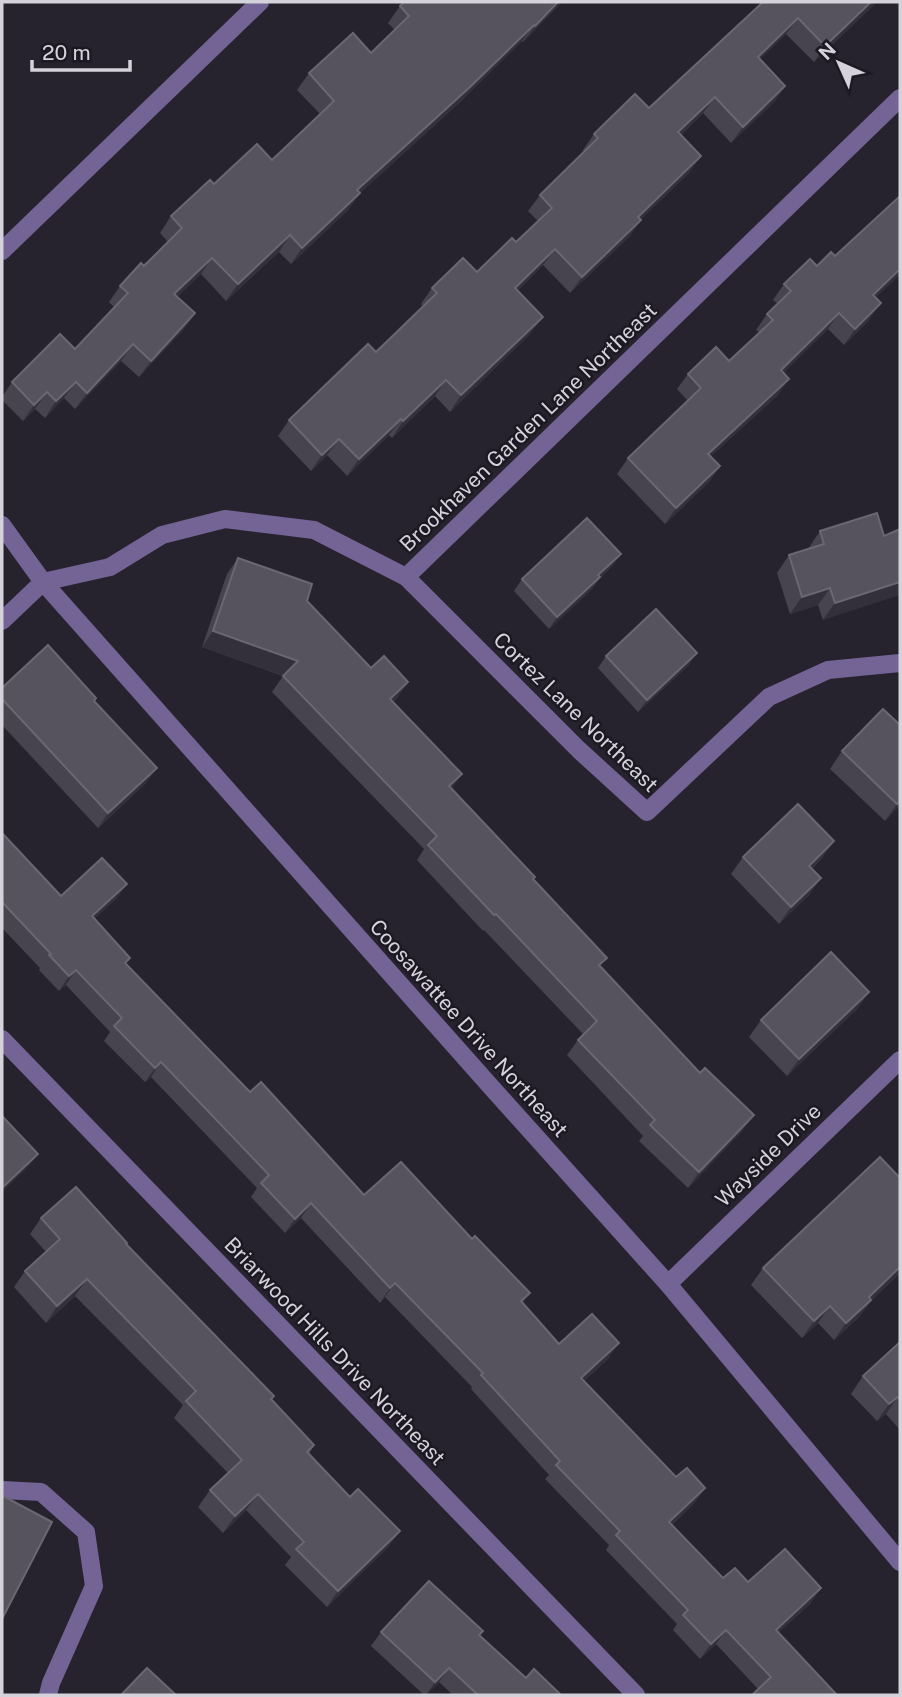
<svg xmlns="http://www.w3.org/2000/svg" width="902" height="1697" font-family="'Public Sans',sans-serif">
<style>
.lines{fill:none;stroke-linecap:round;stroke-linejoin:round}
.minor{stroke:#746495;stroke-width:18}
.wall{fill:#47434f}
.shaded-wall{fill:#33303c}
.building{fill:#56525e;stroke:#6a6672;stroke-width:2}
.labels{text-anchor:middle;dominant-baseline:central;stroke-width:5;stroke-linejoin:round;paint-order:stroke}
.street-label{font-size:21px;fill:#d4d2da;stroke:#1d1924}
</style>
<rect width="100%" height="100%" fill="#26232e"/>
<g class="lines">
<g class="minor">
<polyline points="2,251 260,2"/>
<polyline points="2,525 43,582 492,1088 668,1284 900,1562"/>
<polyline points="406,577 900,98"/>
<polyline points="2,621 43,582 110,567 162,535 225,519 314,530 406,577 579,750 647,812 769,697 828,670 900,663"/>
<polyline points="2,1039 636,1695"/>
<polyline points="668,1284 900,1060"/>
<polyline points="2,1490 41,1492 86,1532 94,1586 51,1683 48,1695"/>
</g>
</g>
<g class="wall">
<polygon points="562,2 523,42 522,41 458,104 359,194 348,210 291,264 279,252 226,301 201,274 177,297 195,313 183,330 139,377 121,361 75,409 64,398 45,418 35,409 23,421 2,400 2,397 12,382 75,349 114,307 109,302 120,286 168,242 160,233 171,216 214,184 272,160 320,114 297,90 309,73 371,53 395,30 388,23 400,6"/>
<polygon points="763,2 877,2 814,62 786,34 760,59 785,86 774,102 731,143 703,113 681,135 690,172 641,219 630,236 570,293 543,265 517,291 531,333 450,412 435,396 392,438 389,435 347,476 327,455 311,471 278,436 289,420 376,352 423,307 421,304 432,288 477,272 516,242 538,221 528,211 540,195 584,152 583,150 594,134 649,108"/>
<polygon points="817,266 876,298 870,319 844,345 828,329 783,373 778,395 711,456 720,466 709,482 665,524 617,474 628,458 688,401 677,389 688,374 729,361 760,333 756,330 767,314 778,304 773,300 784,284"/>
<polygon points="820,531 884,536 823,620 818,605 790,614 777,573 789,555 808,549"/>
<polygon points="621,554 612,566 600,578 592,589 549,629 514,591 522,579"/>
<polygon points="238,558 307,601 371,668 408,682 397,698 393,702 452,789 533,879 601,967 743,1130 688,1188 639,1141 643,1136 567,1055 578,1040 583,1034 484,930 483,931 417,860 424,849 272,692 283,676 202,647 227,574"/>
<polygon points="606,656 689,665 638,712 598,668"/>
<polygon points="2,688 96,698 94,701 146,783 98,828 2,725"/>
<polygon points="900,725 900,805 885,821 830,769 842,751"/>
<polygon points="2,833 61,896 127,884 116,899 94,919 130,958 126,964 250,1092 364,1195 472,1239 530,1293 522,1303 559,1344 609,1358 584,1381 676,1477 705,1488 695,1502 672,1525 723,1578 748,1582 811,1603 778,1633 837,1695 752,1695 758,1689 716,1644 700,1659 673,1630 677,1624 606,1550 609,1545 545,1479 549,1475 471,1389 472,1387 385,1297 380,1303 301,1218 285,1233 251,1197 257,1188 151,1077 145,1082 104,1041 110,1032 66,985 59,991 39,970 40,968 2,928"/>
<polygon points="834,841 822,858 812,869 821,878 809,895 779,924 731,874 743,857"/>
<polygon points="869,992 857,1009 787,1076 749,1037 761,1020"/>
<polygon points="900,1178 900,1273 871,1301 859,1317 834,1340 818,1323 802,1338 751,1285 763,1268"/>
<polygon points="41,1218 126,1244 314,1445 309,1454 350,1497 400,1531 388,1547 327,1607 285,1565 291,1557 246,1510 223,1533 198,1507 210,1490 228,1473 174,1418 183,1405 75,1296 46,1323 14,1287 25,1271 46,1252 30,1234"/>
<polygon points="900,1342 900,1430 886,1414 877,1421 851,1394 863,1376"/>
<polygon points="381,1632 479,1636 526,1678 561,1695 453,1695 439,1682 426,1695 424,1695 371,1646"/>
</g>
<g class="shaded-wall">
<polygon points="558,2 562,2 523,42 535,26"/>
<polygon points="871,2 877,2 814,62 825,46"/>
<polygon points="798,18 786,34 746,73 758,57"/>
<polygon points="534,25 522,41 458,104 359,194 348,210 291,264 302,248 357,190"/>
<polygon points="785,86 774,102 731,143 743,127"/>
<polygon points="715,97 703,113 667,148 678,132"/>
<polygon points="701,156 690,172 627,233 638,217"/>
<polygon points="641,220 630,236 570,293 582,277"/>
<polygon points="290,235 279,252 226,301 238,284"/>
<polygon points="555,249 543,265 503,304 515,288"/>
<polygon points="212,258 201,274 163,311 174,294"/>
<polygon points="900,269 900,275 862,310 873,295"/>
<polygon points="881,303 870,319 844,345 855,329"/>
<polygon points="195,313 183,330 139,377 151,361"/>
<polygon points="839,313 828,329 770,386 781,370"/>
<polygon points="543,317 531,333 450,412 461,395"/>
<polygon points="133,344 121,361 75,409 87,393"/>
<polygon points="789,379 778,395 697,469 708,454"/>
<polygon points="446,380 435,396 392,438 403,421"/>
<polygon points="76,382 64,398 45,418 56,401"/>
<polygon points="47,392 35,409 23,421 34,405"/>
<polygon points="401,419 389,435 347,476 359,459"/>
<polygon points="339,439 327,455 311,471 322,455"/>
<polygon points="720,466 709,482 665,524 676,508"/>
<polygon points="621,554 612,566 600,578 592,589 549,629 557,617 598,575"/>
<polygon points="900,582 900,595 823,620 835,603"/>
<polygon points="830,588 818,605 790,614 802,597"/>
<polygon points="213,631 298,661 287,677 202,647"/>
<polygon points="697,653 689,665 638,712 647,700"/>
<polygon points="408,682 397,698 379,715 390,699"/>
<polygon points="157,768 146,783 98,828 108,813"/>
<polygon points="462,774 451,790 449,786"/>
<polygon points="900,801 900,805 885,821 897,804"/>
<polygon points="834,841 822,858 797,883 809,866"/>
<polygon points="821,878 809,895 779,924 791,907"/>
<polygon points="127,884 116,899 81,931 92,916"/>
<polygon points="76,970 66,985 59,991 69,976"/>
<polygon points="869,992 857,1009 787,1076 799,1059"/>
<polygon points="161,1062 151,1077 145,1082 155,1068"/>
<polygon points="754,1115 743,1130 688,1188 699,1172"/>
<polygon points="38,1154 29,1166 2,1192 2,1188"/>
<polygon points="311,1203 301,1218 285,1233 295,1219"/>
<polygon points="900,1267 900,1273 871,1301 859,1317 834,1340 846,1323 869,1297"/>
<polygon points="87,1279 75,1296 46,1323 57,1306"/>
<polygon points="395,1283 385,1297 380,1303 390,1288"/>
<polygon points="830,1306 818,1323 802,1338 814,1321"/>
<polygon points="619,1343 609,1358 571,1393 581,1378"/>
<polygon points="898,1397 886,1414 877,1421 889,1404"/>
<polygon points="705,1488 695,1502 659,1537 669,1522"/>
<polygon points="258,1494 246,1510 223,1533 235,1516"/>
<polygon points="400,1531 388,1547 327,1607 338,1591"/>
<polygon points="821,1588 811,1603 765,1645 776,1630"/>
<polygon points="726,1630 716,1644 700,1659 711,1644"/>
<polygon points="449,1668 439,1682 426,1695 435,1682"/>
</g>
<g class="building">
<polygon points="404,2 558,2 535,26 534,25 470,87 357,190 360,193 302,248 290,235 238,284 212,258 174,294 195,313 151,361 133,344 87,393 76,382 56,401 47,392 34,405 12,382 60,334 75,349 128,293 120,286 141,263 144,266 182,228 171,216 210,180 214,184 257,144 272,160 334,101 309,73 353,33 371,53 409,16 400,6"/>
<polygon points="763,2 871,2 825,46 798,18 758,57 785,86 743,127 715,97 678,132 701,156 638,217 641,220 582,277 555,249 515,288 543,317 461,395 446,380 403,421 401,419 359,459 339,439 322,455 289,420 368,344 376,352 437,293 432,288 463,258 477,272 512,238 516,242 552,208 540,195 598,138 594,134 635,94 649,108"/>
<polygon points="900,196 900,269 873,295 881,303 855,329 839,313 781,370 789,379 708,454 720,466 676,508 628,458 701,388 688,374 716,347 729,361 773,320 767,314 791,291 784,284 810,259 817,266 831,252 835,256"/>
<polygon points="877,513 884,536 900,529 900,582 835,603 830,588 802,597 789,555 824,544 820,531"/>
<polygon points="587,518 621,554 598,575 600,577 557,617 522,579"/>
<polygon points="238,558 312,584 307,601 371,668 384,656 408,682 390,699 462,774 449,786 535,877 533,879 607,958 599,965 700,1073 705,1068 754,1115 699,1172 650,1125 655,1120 578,1040 597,1021 496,914 494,915 428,845 437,836 283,676 298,661 213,631"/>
<polygon points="656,609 697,653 647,700 606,656"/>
<polygon points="48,645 96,698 94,701 157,768 108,813 2,699 2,688"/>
<polygon points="883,709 900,725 900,801 897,804 842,751"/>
<polygon points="798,804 834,841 809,866 821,878 791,907 743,857"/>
<polygon points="2,833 61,896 102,858 127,884 92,916 130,958 125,963 250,1092 261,1082 364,1195 401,1162 472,1239 475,1236 530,1293 521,1301 559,1344 592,1314 619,1343 581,1378 676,1477 687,1468 705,1488 669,1522 723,1578 735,1568 748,1582 785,1549 821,1588 776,1630 837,1695 754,1695 753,1694 771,1677 726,1630 711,1644 683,1615 688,1610 616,1535 620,1531 556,1465 560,1461 481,1375 483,1373 395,1283 390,1288 311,1203 295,1219 261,1183 269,1175 161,1062 155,1068 114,1026 122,1018 76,970 69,976 49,955 51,954 2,902"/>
<polygon points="831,952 869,992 799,1059 761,1020"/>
<polygon points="2,1116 38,1154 2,1188"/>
<polygon points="880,1157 900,1178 900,1267 869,1297 871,1300 846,1323 830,1306 814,1321 763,1268"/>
<polygon points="76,1187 127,1243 126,1244 274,1396 271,1399 314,1445 307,1452 350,1497 358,1489 400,1531 338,1591 296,1549 304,1542 258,1494 235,1516 210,1490 242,1460 186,1401 196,1391 87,1279 57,1306 25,1271 60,1239 41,1218"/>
<polygon points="900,1342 900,1400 898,1397 889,1404 863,1376"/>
<polygon points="3,1496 52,1522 2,1619 2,1499"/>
<polygon points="429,1581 483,1631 479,1635 526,1678 534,1669 561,1695 478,1695 449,1668 435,1682 381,1632"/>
<polygon points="147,1668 176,1695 121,1695"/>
</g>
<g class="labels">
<g class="street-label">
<text transform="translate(528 427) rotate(-44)">Brookhaven Garden Lane Northeast</text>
<text transform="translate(576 712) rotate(44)">Cortez Lane Northeast</text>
<text transform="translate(469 1028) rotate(48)">Coosawattee Drive Northeast</text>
<text transform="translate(768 1155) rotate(-44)">Wayside Drive</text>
<text transform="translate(335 1351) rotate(46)">Briarwood Hills Drive Northeast</text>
</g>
</g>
<rect width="902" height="1697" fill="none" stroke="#d4d2da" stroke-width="7"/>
<g transform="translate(839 63) rotate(315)" stroke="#1d1924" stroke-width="5" paint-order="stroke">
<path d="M0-5L12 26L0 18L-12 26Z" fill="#d4d2da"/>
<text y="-10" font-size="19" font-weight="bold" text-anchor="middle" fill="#d4d2da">N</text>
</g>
<path d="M32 60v10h98v-10" fill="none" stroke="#d4d2da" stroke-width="3.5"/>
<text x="42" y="60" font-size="21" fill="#d4d2da" stroke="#1d1924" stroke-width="5" paint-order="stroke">20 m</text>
</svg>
